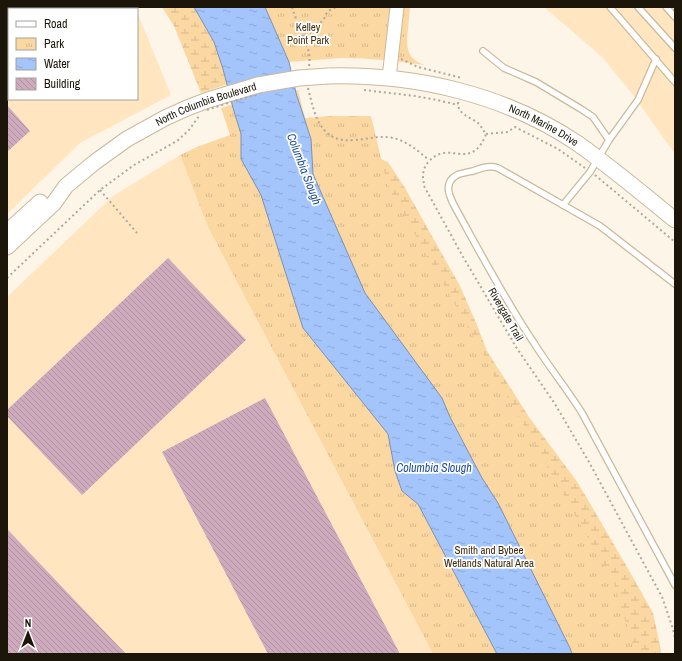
<svg xmlns="http://www.w3.org/2000/svg" width="682" height="661" font-family="'Archivo Narrow',sans-serif">
<style>
.built{fill:#ffe6c0}
.wetland{fill:url(#wetland-marsh)}
.park{fill:url(#park-tufts)}
.water{fill:url(#water-ripples);stroke:#7b90b3}
.building{fill:url(#building-back-hatch)}
.lines{fill:none;stroke-linecap:round;stroke-linejoin:round}
.service-casing{stroke:#ccb89a;stroke-width:8}
.tertiary-casing{stroke:#ccb89a;stroke-width:15}
.secondary-casing{stroke:#ccb89a;stroke-width:17}
.path{stroke:#afa89b;stroke-width:2;stroke-dasharray:2 3;stroke-linecap:butt}
.service{stroke:#fff;stroke-width:5.5}
.tertiary{stroke:#fff;stroke-width:13}
.secondary{stroke:#fff;stroke-width:15}
.secondary-bridge-casing{stroke:#ccb89a;stroke-width:17;stroke-linecap:butt}
.path-bridge{stroke:#afa89b;stroke-width:2;stroke-dasharray:2 3;stroke-linecap:butt}
.secondary-bridge{stroke:#fff;stroke-width:15}
.labels{text-anchor:middle;dominant-baseline:central;stroke-width:3.5;stroke-linejoin:round;paint-order:stroke}
.park-label{font-size:11px;fill:#402d0b;stroke:#fff}
.street-label{font-size:11px;fill:#1c1509;stroke:#fff}
.water-label{font-size:12px;font-style:italic;fill:#204d9b;stroke:#fff}
</style>
<defs>
<pattern id="wetland-marsh" width="20" height="14" patternUnits="userSpaceOnUse"><rect width="20" height="14" fill="#fbd8a1"/><path d="M1 5h8M5 5V1M11 12h8M15 12V8" fill="none" stroke="#d7b889"/></pattern>
<pattern id="park-tufts" width="24" height="20" patternUnits="userSpaceOnUse"><rect width="24" height="20" fill="#fbd8a1"/><path d="M3 7l-1-3M5 7V3M7 7l1-3M15 17l-1-3M17 17v-4M19 17l1-3" fill="none" stroke="#d7b889"/></pattern>
<pattern id="water-ripples" width="26" height="14" patternUnits="userSpaceOnUse"><rect width="26" height="14" fill="#a4c5fc"/><path d="M2 4q2-2 4 0t4 0M15 11q2-2 4 0t4 0" fill="none" stroke="#8da8d7"/></pattern>
<pattern id="building-back-hatch" width="6" height="6" patternUnits="userSpaceOnUse"><rect width="6" height="6" fill="#cdabbd"/><path d="M-1 5l2 2M0 0l6 6M5-1l2 2" fill="none" stroke="#af92a1"/></pattern>
</defs>
<rect width="100%" height="100%" fill="#fdf5e8"/>
<g class="built">
<polygon points="7,7 135,7 136,9 9,9 9,99 137,99 137,12 171,95 80,143 7,214"/>
<polygon points="544,7 675,7 675,154 633,95 602,57"/>
<polygon points="180,155 208,227 433,654 7,654 7,297 113,196"/>
</g>
<g class="wetland">
<polygon points="162,7 194,7 214,42 228,84 201,93 174,26"/>
<polygon points="370,155 388,162 405,188 460,286 477,325 487,351 529,417 578,483 627,567 653,613 661,650 661,654 572,654"/>
</g>
<g class="park">
<path d="M 265,7 L 410,7 C 409,14 409,22 408,29 C 406,46 406,59 425,65 C 397,61 369,58 341,58 C 324,59 306,61 289,62 Z"/>
<polygon points="298,90 305,118 330,116 371,116 388,187 614,584 636,654 433,654 208,227 180,155 197,147 230,135 221,108 242,101"/>
</g>
<polygon class="water" points="194,7 265,7 289,62 296,93 311,139 313,174 365,293 442,398 450,417 482,478 498,503 570,648 572,654 497,654 418,504 402,491 395,471 388,434 303,328 261,195 241,159 241,134 233,108 223,69 214,42"/>
<g class="building">
<polygon points="7,105 30,131 7,152"/>
<polygon points="168,258 246,340 82,495 7,416 7,410"/>
<polygon points="265,398 400,654 268,654 162,452"/>
<polygon points="7,529 83,609 126,654 7,654"/>
</g>
<g class="lines">
<g class="service-casing">
<g id="service">
<polyline points="610,7 675,82"/>
<polyline points="638,7 675,48"/>
<polyline points="666,7 675,17"/>
<polyline points="483,51 504,68 536,82 581,109 593,117 609,140"/>
<polyline points="563,205 590,172 609,140 638,100 656,59"/>
<path d="M 675,284 L 600,226 L 498,168 C 489,165 482,168 473,171 C 468,172 462,173 457,175 C 442,183 450,198 456,209 C 481,254 505,300 534,343 C 549,367 567,389 582,413 L 675,585"/>
</g>
</g>
<g class="tertiary-casing">
<polyline id="tertiary" points="389,78 397,7"/>
</g>
<g class="secondary-casing">
<g id="secondary">
<path id="s1" d="M 328,76 C 415,74 504,94 577,143 C 611,167 643,194 675,220"/>
<polyline points="7,232 40,202"/>
<path id="s2" d="M 7,247 L 54,203 L 66,186 L 95,162 L 127,139 L 165,118 L 187,108 L 208,100 L 258,85"/>
</g>
</g>
<g class="path">
<path d="M 292,7 C 295,19 302,29 305,40"/>
<polyline points="401,59 418,67 462,78"/>
<path d="M 309,66 C 311,57 308,48 305,40 L 311,32 L 324,19 L 326,14 L 330,10 L 336,7"/>
<path d="M 308,88 C 315,116 320,144 356,140 C 368,139 380,135 393,138 C 407,141 418,151 429,160"/>
<polyline points="364,90 415,96 437,100 458,105"/>
<path d="M 458,102 C 457,114 470,117 478,123 C 481,126 483,130 486,134 C 482,145 475,155 462,154 C 456,154 450,152 444,153 C 432,155 423,165 423,176 C 423,179 424,183 424,186 L 462,255 L 516,347 L 555,404 L 589,462 L 662,597 L 673,629 L 675,638"/>
<polyline points="486,134 508,132 515,127 558,149 585,168"/>
<polyline points="595,175 675,242"/>
<polyline points="100,190 137,233"/>
<polyline points="7,278 100,190 134,165 177,141 189,130 199,116"/>
</g>
<use href="#service" class="service"/>
<use href="#tertiary" class="tertiary"/>
<use href="#secondary" class="secondary"/>
<g class="secondary-bridge-casing">
<polyline id="secondary-bridge" points="258,85 299,78 328,76"/>
</g>
<polyline class="path-bridge" points="207,110 234,101 252,96"/>
<use href="#secondary-bridge" class="secondary-bridge"/>
</g>
<g class="labels">
<g class="park-label">
<text x="308" y="27">Kelley<tspan x="308" dy="13">Point Park</tspan></text>
<text x="489" y="550">Smith and Bybee<tspan x="489" dy="13">Wetlands Natural Area</tspan></text>
</g>
<g class="street-label">
<text stroke="none"><textPath href="#s2" startOffset="249">North Columbia Boulevard</textPath></text>
<text stroke="none"><textPath href="#s1" startOffset="224">North Marine Drive</textPath></text>
<text transform="translate(506 314) rotate(60)">Rivergate Trail</text>
</g>
<g class="water-label">
<text transform="translate(304 169) rotate(69)">Columbia Slough</text>
<text x="434" y="468">Columbia Slough</text>
</g>
</g>
<rect width="682" height="661" fill="none" stroke="#1c1509" stroke-width="16"/>
<rect x="8" y="8" width="130" height="92" fill="#ffffff" stroke="#a4a19d"/>
<rect x="16" y="21" width="20" height="6" fill="#ffffff" stroke="#a4a19d"/>
<text x="44" y="28" font-size="12" fill="#1c1509">Road</text>
<rect x="16" y="38" width="20" height="12" fill="url(#park-tufts)" stroke="#a4a19d"/>
<text x="44" y="48" font-size="12" fill="#1c1509">Park</text>
<rect x="16" y="58" width="20" height="12" fill="url(#water-ripples)" stroke="#a4a19d"/>
<text x="44" y="68" font-size="12" fill="#1c1509">Water</text>
<rect x="16" y="78" width="20" height="12" fill="url(#building-back-hatch)" stroke="#a4a19d"/>
<text x="44" y="88" font-size="12" fill="#1c1509">Building</text>
<g transform="translate(28 633)" stroke="#ffffff" stroke-width="3" paint-order="stroke">
<path d="M0-3L7 15L0 10L-7 15Z" fill="#1c1509"/>
<text y="-6" font-size="11" font-weight="bold" text-anchor="middle" fill="#1c1509">N</text>
</g>
</svg>
